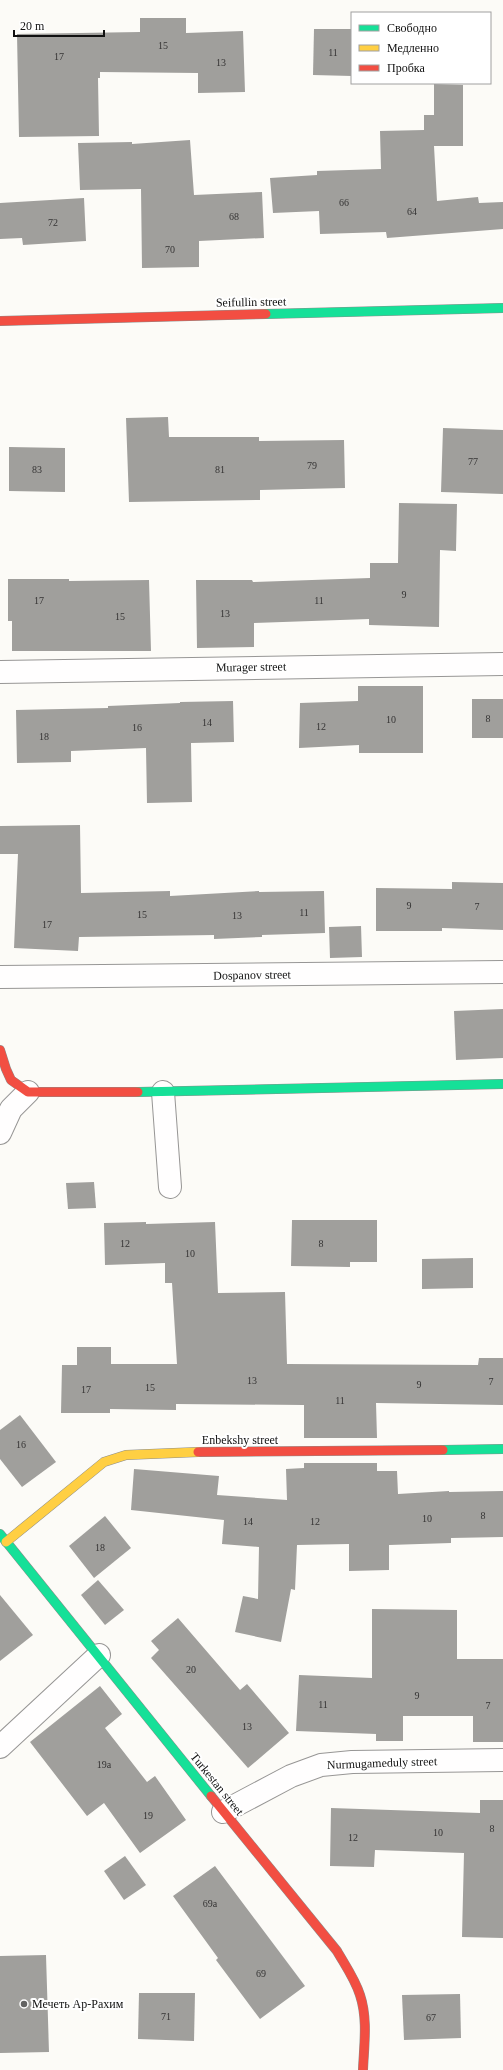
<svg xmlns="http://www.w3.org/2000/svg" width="503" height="2070" font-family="Georgia,serif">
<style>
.building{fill:#a09f9c}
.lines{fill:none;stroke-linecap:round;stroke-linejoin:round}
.street-casing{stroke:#979695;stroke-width:24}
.fast-casing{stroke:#8d8d8b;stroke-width:10}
.slow-casing{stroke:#8d8d8b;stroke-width:10}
.jam-casing{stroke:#8d8d8b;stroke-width:10}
.street{stroke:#fffefe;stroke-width:22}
.fast{stroke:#16e098;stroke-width:9}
.slow{stroke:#ffcf43;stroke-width:9}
.jam{stroke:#f24e42;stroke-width:9}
.poi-dot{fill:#636362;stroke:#fff;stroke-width:1.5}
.labels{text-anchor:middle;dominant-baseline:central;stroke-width:4;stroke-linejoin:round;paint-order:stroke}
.number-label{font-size:10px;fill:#353434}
.street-label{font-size:12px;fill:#111;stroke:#fff}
.poi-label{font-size:12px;fill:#111;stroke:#fff;text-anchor:start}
</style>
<rect width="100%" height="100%" fill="#fcfbf7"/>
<g class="building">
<polygon points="140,18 186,18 186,33 243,31 245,92 198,93 198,73 100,72 100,78 98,78 99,136 19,137 17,34 140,32"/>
<polygon points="314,29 352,29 352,76 313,75"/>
<polygon points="434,84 463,85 463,146 434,146 437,201 478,197 479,203 503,202 503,229 387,238 386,232 320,234 319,211 273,213 270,178 317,175 317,171 381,169 380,131 424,130 424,115 434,115"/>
<polygon points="190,140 194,195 262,192 264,238 199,241 199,267 142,268 141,189 80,190 78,143 132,142 132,144"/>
<polygon points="84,198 86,241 23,245 22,238 0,239 0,203"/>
<polygon points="168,417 169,437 259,437 259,441 344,440 345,488 260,490 260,500 129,502 126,418"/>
<polygon points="443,428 503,430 503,494 441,492"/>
<polygon points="9,447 65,448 65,492 9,491"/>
<polygon points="399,503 457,504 456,551 440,550 439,627 369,625 369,619 254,623 254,647 197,648 196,580 252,580 253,582 370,578 370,563 398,563"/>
<polygon points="8,579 69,579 69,581 149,580 151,651 12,651 12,621 8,621"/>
<polygon points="358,686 423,686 423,753 359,753 359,745 299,748 300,703 358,701"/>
<rect x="472" y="699" width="31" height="39"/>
<polygon points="233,701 234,742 191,743 192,802 147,803 146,748 71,751 71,762 17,763 16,710 108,708 108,706 180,703 180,702"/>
<polygon points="80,825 81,893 170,891 170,896 259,891 259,892 324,891 325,933 262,935 262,937 214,939 214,935 79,937 78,951 14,948 18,854 0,854 0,826"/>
<polygon points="452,882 503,883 503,930 442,928 442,931 376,931 376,888 452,889"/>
<polygon points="361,926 362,957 330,958 329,927"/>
<polygon points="503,1009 503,1058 456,1060 454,1011"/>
<polygon points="94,1182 96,1208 68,1209 66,1183"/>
<polygon points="292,1220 377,1220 377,1262 350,1262 350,1267 291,1266"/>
<polygon points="146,1222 146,1224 215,1222 218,1293 285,1292 287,1364 478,1365 479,1358 503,1358 503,1405 376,1403 377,1438 304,1438 304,1405 176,1404 176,1410 110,1409 110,1413 61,1413 62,1365 77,1365 77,1347 111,1347 111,1364 177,1364 172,1283 165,1283 165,1263 105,1265 104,1223"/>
<polygon points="473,1258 473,1288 422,1289 422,1259"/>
<polygon points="20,1415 56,1462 22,1487 0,1459 0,1430"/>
<polygon points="304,1463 377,1463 377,1471 397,1471 398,1494 449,1491 449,1492 503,1491 503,1537 451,1538 451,1543 389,1545 389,1570 349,1571 349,1544 297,1545 295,1590 291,1589 281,1642 235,1632 243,1596 258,1599 259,1547 222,1544 224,1520 131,1510 134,1469 219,1476 217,1495 287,1500 286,1469 304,1468"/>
<polygon points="105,1516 131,1548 94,1578 69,1546"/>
<polygon points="98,1580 124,1610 105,1625 81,1595"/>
<polygon points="0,1595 33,1635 0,1661"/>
<polygon points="372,1609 457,1610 457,1659 503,1659 503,1742 473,1742 473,1716 403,1716 403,1741 376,1741 376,1734 296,1731 299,1675 372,1678"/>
<polygon points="178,1618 240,1690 247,1684 289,1733 248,1768 151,1658 159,1650 151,1641"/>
<polygon points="100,1686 122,1714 105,1728 147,1782 155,1776 186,1820 140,1853 104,1803 87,1816 30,1742"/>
<polygon points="480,1800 503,1800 503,1938 462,1937 464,1853 375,1850 374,1867 330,1866 331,1808 480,1813"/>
<polygon points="125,1856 146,1885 124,1900 104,1871"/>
<polygon points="215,1866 305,1986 260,2019 216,1960 218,1958 173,1896"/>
<polygon points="46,1955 49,2052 0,2053 0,1956"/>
<polygon points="139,1993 195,1993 194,2041 138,2039"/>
<polygon points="460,1994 461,2038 404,2040 402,1995"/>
</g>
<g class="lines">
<g class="street-casing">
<g id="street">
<polyline points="0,672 503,664"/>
<polyline points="0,977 503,972"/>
<polyline points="163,1092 170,1187"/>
<polyline points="0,1133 11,1109 28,1092"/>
<polyline points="0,1747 99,1655"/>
<polyline points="223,1812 291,1776 321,1765 352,1762 503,1760"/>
</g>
</g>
<g class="fast-casing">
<g id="fast">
<polyline points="266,314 503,308"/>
<polyline points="138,1092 503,1084"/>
<polyline points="443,1450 503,1449"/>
<polyline points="0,1534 211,1796"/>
</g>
</g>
<g class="slow-casing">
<polyline id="slow" points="6,1542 104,1462 126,1455 198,1452"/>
</g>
<g class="jam-casing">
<g id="jam">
<polyline points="0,321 266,314"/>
<polyline points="0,1050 6,1069 11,1080 28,1092 138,1092"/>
<polyline points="198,1452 443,1450"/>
<path d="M 211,1796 L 337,1951 C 345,1965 355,1979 360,1995 C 368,2019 364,2045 363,2070"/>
</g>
</g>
<use href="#street" class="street"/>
<use href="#fast" class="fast"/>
<use href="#slow" class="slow"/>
<use href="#jam" class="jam"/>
</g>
<circle class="poi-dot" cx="24" cy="2004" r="4"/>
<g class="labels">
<g class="number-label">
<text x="163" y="45">15</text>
<text x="333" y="52">11</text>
<text x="59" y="56">17</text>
<text x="221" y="62">13</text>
<text x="344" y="202">66</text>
<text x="412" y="211">64</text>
<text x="234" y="216">68</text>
<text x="53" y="222">72</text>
<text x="170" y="249">70</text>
<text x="473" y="461">77</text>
<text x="312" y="465">79</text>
<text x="37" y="469">83</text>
<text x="220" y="469">81</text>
<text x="404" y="594">9</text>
<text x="39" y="600">17</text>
<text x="319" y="600">11</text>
<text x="225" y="613">13</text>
<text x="120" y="616">15</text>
<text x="488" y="718">8</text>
<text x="391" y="719">10</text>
<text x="207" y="722">14</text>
<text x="321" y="726">12</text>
<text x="137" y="727">16</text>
<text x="44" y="736">18</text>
<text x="409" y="905">9</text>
<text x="477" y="906">7</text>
<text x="304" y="912">11</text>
<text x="142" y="914">15</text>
<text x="237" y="915">13</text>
<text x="47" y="924">17</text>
<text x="125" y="1243">12</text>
<text x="321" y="1243">8</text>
<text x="190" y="1253">10</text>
<text x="252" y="1380">13</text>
<text x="491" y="1381">7</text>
<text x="419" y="1384">9</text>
<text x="150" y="1387">15</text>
<text x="86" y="1389">17</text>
<text x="340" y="1400">11</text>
<text x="21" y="1444">16</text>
<text x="483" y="1515">8</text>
<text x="427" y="1518">10</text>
<text x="248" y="1521">14</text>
<text x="315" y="1521">12</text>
<text x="100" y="1547">18</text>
<text x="191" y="1669">20</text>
<text x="417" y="1695">9</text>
<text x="323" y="1704">11</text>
<text x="488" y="1705">7</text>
<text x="247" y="1726">13</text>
<text x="104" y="1764">19а</text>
<text x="148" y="1815">19</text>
<text x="492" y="1828">8</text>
<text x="438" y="1832">10</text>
<text x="353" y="1837">12</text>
<text x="210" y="1903">69а</text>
<text x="261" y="1973">69</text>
<text x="166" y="2016">71</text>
<text x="431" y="2017">67</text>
</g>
<g class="street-label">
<text transform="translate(251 302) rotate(-1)">Seifullin street</text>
<text transform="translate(251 667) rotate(-1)">Murager street</text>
<text transform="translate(252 975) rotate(-1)">Dospanov street</text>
<text x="240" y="1440">Enbekshy street</text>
<text transform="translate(382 1763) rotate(-2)">Nurmugameduly street</text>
<text transform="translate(217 1784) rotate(51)">Turkestan street</text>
</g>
<g class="poi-label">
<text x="32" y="2004">Мечеть Ар-Рахим</text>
</g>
</g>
<rect x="351" y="12" width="140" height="72" fill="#ffffff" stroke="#a0a0a0"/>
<rect x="359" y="25" width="20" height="6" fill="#16e098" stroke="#a0a0a0"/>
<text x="387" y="32" font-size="12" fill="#111111">Свободно</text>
<rect x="359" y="45" width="20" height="6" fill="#ffcf43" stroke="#a0a0a0"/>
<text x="387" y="52" font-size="12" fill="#111111">Медленно</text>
<rect x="359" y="65" width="20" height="6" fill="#f24e42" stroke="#a0a0a0"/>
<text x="387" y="72" font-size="12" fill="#111111">Пробка</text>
<path d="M14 30v6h90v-6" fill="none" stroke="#111111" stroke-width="2"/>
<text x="20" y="30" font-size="12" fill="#111111" stroke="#ffffff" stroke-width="3" paint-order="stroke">20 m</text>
</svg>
